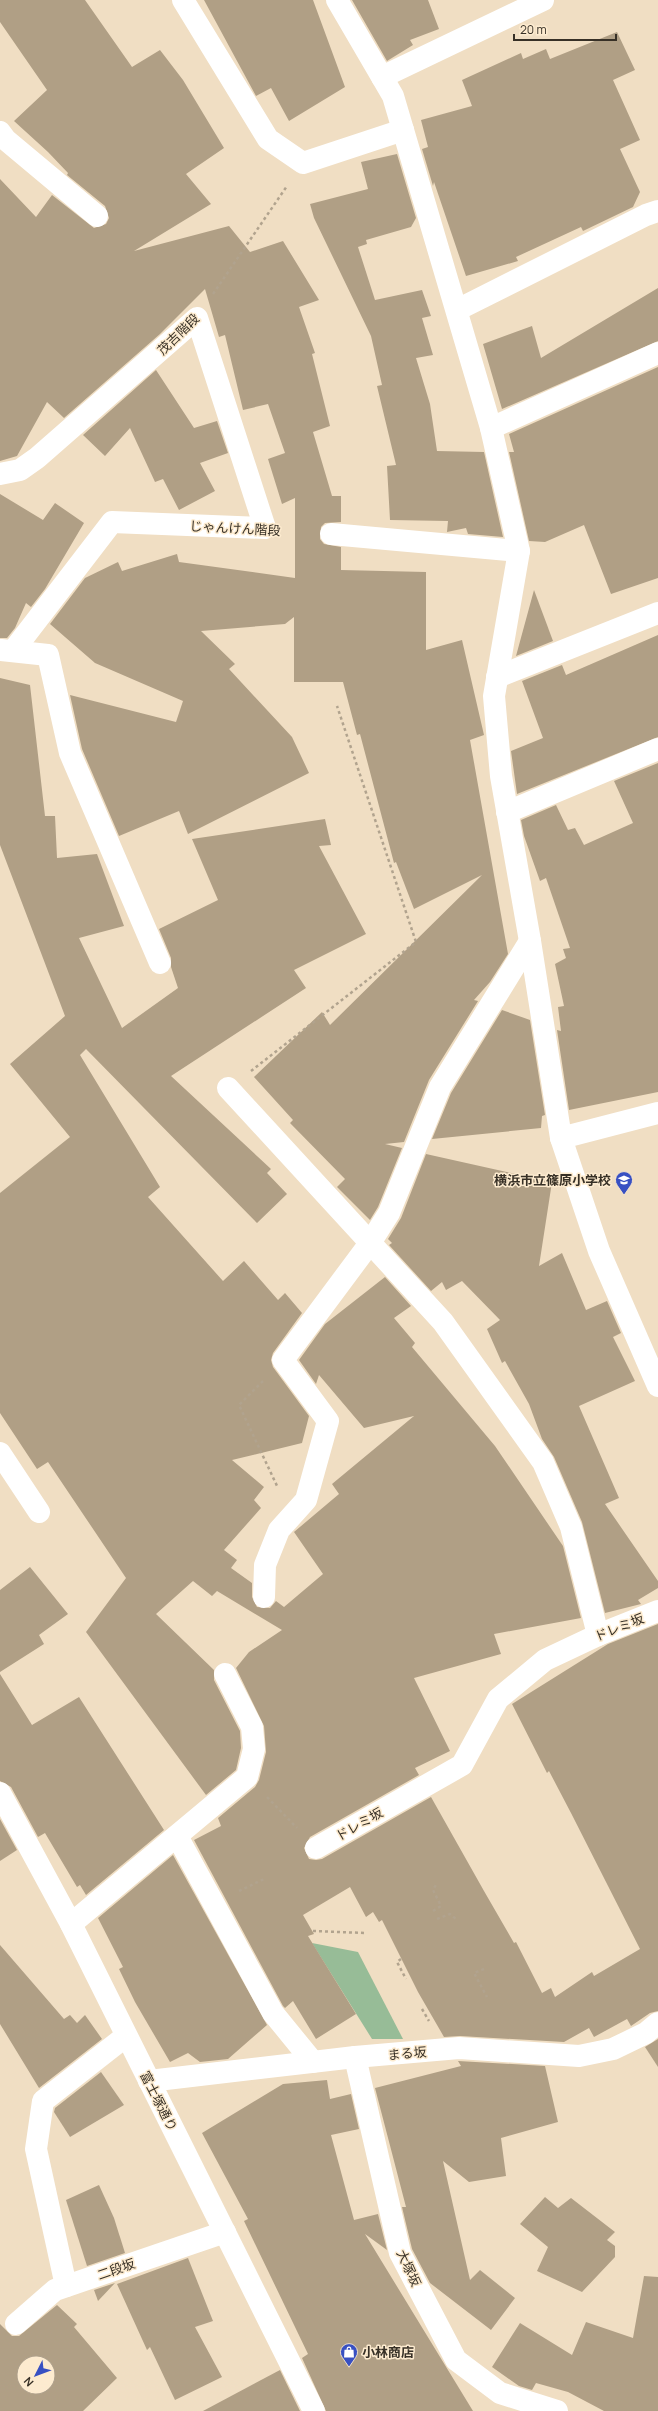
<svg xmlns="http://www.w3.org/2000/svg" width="658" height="2411" font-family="Manrope,'Noto Sans JP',sans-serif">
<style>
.green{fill:#97bc97}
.building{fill:#b09f85;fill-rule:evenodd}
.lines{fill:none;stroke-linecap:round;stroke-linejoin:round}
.path{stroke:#b1a38e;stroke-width:2.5;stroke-dasharray:3 3;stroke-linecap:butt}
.minor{stroke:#fff;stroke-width:22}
.labels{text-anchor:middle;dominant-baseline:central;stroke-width:3;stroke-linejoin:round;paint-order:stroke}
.street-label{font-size:13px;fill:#373026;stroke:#fdebcf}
.poi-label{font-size:13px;font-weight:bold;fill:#373026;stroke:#fdebcf;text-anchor:end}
</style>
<rect width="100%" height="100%" fill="#f0dec3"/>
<polygon class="green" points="312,1943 358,1952 403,2039 372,2039"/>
<g class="building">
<polygon points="0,0 85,0 132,67 160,50 183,80 224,148 186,174 211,204 134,251 229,226 250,252 283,241 319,300 299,307 315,353 312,354 330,426 313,432 332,496 341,496 341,522 325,523 321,527 320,539 324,544 341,547 341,570 426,572 426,650 462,640 484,735 470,740 508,954 490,982 474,1000 478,1001 429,1080 404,1142 385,1144 402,1148 378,1207 370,1220 337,1187 345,1179 290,1123 293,1120 254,1077 322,1012 330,1025 482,875 414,909 396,862 394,863 360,734 357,735 343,682 294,682 294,617 285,624 201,631 235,664 229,669 292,737 309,773 188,834 179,811 119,836 82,749 70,695 176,722 183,701 95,663 50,624 85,578 118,562 122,571 177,554 179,562 295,578 295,498 282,504 268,459 285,453 268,404 243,410 225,335 219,337 205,289 160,334 64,418 47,402 17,456 0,461 0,179 36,217 52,195 94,228 106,224 109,218 105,206 67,175 68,173 48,152 14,121 47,90 0,22"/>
<polygon points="204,0 313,0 345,87 289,121 271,88 256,96"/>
<polygon points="352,0 428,0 439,29 410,40 413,45 387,61"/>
<polygon points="617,32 635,70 613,80 640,140 620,149 640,192 633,207 583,231 581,227 516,257 518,261 466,276 434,182 433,186 422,149 428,147 421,120 472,106 462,80 521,53 523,59 546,49 550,59"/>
<polygon points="397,154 416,218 411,227 366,240 367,244 358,247 375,300 422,290 431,316 422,318 433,355 416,358 430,404 437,451 484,452 503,537 468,534 466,528 447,532 448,521 390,520 387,466 396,465 377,386 382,385 371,336 314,218 310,204 368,189 361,162"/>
<polygon points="658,288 658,341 502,409 483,344 532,326 541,358"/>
<polygon points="658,367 658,578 611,594 584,525 545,542 529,541 509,452 514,452 509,434"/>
<polygon points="156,370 194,428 217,421 228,453 200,463 215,491 179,510 163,479 155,482 130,428 105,456 83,435"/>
<polygon points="0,494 43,520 55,503 84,523 45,589 31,607 26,603 15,628 7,638 0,638"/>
<polygon points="534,590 553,641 516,656"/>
<polygon points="658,635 658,737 517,794 511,751 543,738 522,681 562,665 566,675"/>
<polygon points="0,678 30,685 45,816 55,816 57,858 97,854 124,926 79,938 122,1028 178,988 171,967 171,958 159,929 218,900 192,839 325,819 331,845 319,846 366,934 294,970 306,988 171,1076 271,1169 267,1173 287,1194 257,1223 86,1049 80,1055 160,1187 148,1197 223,1281 244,1261 278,1300 285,1293 302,1313 273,1353 271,1360 273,1367 309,1416 302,1443 232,1460 264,1487 254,1500 261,1508 224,1550 237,1560 231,1568 252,1583 252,1597 257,1607 270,1608 276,1601 284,1607 323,1574 294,1532 339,1494 332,1484 414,1416 364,1428 319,1375 316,1384 299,1360 325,1324 385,1277 411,1306 394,1318 415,1343 412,1347 495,1446 563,1546 581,1618 494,1634 501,1654 414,1678 450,1751 415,1768 419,1775 310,1837 304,1848 309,1859 316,1860 322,1859 431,1797 484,1891 514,1943 516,1942 542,1993 551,1988 555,1997 592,1972 594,1976 640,1949 571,1813 549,1771 547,1773 512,1704 608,1644 658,1624 658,2011 650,2013 631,2026 627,2019 594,2037 589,2028 564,2042 460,2036 444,2037 418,1992 382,1920 379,1922 373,1912 366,1917 350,1887 303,1915 314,1934 308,1936 356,2014 316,2039 293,2001 285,2008 283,2006 194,1840 221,1826 218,1818 255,1787 259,1780 266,1752 264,1726 236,1668 249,1652 282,1630 217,1591 212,1596 193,1581 156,1614 214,1670 214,1680 240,1731 241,1748 236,1770 206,1795 86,1632 126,1578 48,1462 37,1469 0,1413 0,1193 70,1137 10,1064 65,1016 0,845"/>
<polygon points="658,763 658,1092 569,1110 557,1030 561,1031 558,1007 564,1006 555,964 566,958 563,949 570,948 546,878 540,881 524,836 521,820 556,805 568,830 575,828 584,845 633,823 614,781"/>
<polygon points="502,1010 530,1020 545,1115 542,1116 541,1128 432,1139 451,1093"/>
<polygon points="426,1154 552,1182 539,1266 562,1253 586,1310 607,1301 621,1333 613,1337 635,1381 579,1406 619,1498 605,1504 658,1581 658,1588 638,1600 641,1604 605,1613 582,1522 554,1457 542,1439 529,1404 505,1361 502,1363 487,1329 500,1320 462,1281 446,1290 442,1282 431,1291 389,1245 392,1243 388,1239 401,1218"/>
<polygon points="30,1567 68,1614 39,1635 44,1644 0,1672 0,1590"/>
<polygon points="0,1674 32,1725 79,1697 164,1830 86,1895 80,1885 77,1887 45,1833 38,1837 11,1787 0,1781"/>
<polygon points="0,1819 17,1850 0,1861"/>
<polygon points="173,1855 267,2025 228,2059 200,2062 188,2053 170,2062 135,2002 119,1969 123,1967 98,1918"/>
<polygon points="0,1945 64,2019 70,2015 77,2023 85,2015 102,2039 39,2088 0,2024"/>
<polygon points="658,2039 658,2067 645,2047"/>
<polygon points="458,2061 545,2066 558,2122 501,2138 506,2176 469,2182 443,2161 470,2280 480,2270 515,2298 491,2330 430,2283 412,2249 402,2207 406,2207 375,2088 461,2066"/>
<polygon points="101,2072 124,2105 70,2137 54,2112 55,2108"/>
<polygon points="327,2080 330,2099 351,2094 359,2129 331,2135 354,2220 378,2214 387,2250 365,2234 473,2411 326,2411 302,2358 308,2354 244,2221 248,2219 202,2133 283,2084"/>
<polygon points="99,2185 114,2218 125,2253 87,2266 66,2200"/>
<polygon points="545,2197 558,2208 571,2198 615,2232 607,2240 615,2246 615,2257 582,2292 537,2271 548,2247 520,2224"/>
<polygon points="188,2258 213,2321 195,2327 222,2377 175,2400 150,2347 147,2350 117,2284"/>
<polygon points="644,2276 658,2277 658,2411 604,2411 568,2392 536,2383 532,2390 519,2386 492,2367 520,2323 572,2355 586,2322 633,2338"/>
<polygon points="115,2283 98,2301 94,2290"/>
<path d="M 57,2305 L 77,2324 L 74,2327 L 117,2378 L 83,2411 L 0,2411 L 0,2324 L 12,2336 L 19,2336 ZM 24,2363 L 48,2363 L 48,2387 L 24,2387 Z"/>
<polygon points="280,2370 300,2411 203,2411"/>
</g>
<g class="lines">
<g class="path">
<polyline points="213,294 287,186"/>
<polyline points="251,1071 416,942 337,706"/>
<polyline points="263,1381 239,1405 278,1488"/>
<polyline points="267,1797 297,1828"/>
<polyline points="239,1891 264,1879"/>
<polyline points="433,1911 441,1906 433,1890 437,1883"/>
<polyline points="437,1919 450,1914 456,1919"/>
<polyline points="313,1931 365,1933"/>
<polyline points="401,1959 397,1962 406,1979"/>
<polyline points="484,1969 474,1973 487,1997"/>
<polyline points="422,2009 429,2021"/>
</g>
<g class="minor">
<polyline points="183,0 268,139 303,163 403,130"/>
<polyline points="337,0 393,96 491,428 519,551 494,696 501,776 530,941 561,1138 599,1251 658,1386"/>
<polyline points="382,77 543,0"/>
<polyline points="0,132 6,140 97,216"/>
<polyline points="457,310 646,215 658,211"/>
<polyline points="491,428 658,353"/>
<polyline points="0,474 20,470 37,458 197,318 265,528 112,522 13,651"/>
<polyline points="331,534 519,551"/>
<polyline points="1,650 48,655 70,753 160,963"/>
<polyline points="497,677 658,613"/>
<polyline points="507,812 658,749"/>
<polyline points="228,1088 443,1322 543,1462 571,1527 598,1635"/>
<polyline points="561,1138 658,1113"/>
<polyline points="0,1453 39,1512"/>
<polyline points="264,1597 265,1565 279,1530 306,1500 328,1421 283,1360 370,1243 389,1213 440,1087 530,941"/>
<polyline points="0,1793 71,1924 314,2411"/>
<polyline points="177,1836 273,2013 313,2062"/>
<polyline points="316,1848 462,1765 498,1699 545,1660 598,1635 658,1611"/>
<polyline points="71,1924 247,1777 254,1749 252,1727 225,1674"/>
<polyline points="355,2057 400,2253 456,2360 500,2393 557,2411"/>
<polyline points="149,2081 355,2057 459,2048 579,2056 613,2049 646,2033 658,2023"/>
<polyline points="66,2286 36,2149 43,2101 126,2036"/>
<polyline points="16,2324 55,2290 225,2232"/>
</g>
</g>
<defs>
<g id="school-pin" transform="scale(0.9)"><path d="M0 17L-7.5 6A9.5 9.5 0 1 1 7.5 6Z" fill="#3850c2" stroke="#fdebcf"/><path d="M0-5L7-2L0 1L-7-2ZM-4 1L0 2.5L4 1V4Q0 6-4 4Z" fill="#fff"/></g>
<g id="shop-pin" transform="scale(0.9)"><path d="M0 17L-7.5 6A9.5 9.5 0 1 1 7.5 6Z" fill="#3850c2" stroke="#fdebcf"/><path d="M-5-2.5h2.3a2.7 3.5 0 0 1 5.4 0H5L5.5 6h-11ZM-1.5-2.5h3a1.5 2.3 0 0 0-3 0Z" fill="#fff"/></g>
</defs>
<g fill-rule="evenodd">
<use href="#school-pin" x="624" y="1180"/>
<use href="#shop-pin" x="349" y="2352"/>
</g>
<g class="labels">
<g class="street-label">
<text transform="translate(178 334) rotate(-44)">茂吉階段</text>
<text transform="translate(235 528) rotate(3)">じゃんけん階段</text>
<text transform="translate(619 1627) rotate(-22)">ドレミ坂</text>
<text transform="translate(359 1824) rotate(-30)">ドレミ坂</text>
<text transform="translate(407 2053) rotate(-5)">まる坂</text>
<text transform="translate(159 2101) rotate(63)">富士塚通り</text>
<text transform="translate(409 2268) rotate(65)">大塚坂</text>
<text transform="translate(116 2269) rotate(-19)">二段坂</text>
</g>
<g class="poi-label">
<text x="611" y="1180">横浜市立篠原小学校</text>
<text x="362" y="2352" text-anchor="start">小林商店</text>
</g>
</g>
<g transform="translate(36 2375) rotate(228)"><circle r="19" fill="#fdebcf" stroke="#aea08b"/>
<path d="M0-3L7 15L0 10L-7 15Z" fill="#3850c2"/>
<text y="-6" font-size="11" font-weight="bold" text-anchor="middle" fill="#373026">N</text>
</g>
<path d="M514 34v6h102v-6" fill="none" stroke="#373026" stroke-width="2"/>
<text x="520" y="34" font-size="12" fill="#373026" stroke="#fdebcf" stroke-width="3" paint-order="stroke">20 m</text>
</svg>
